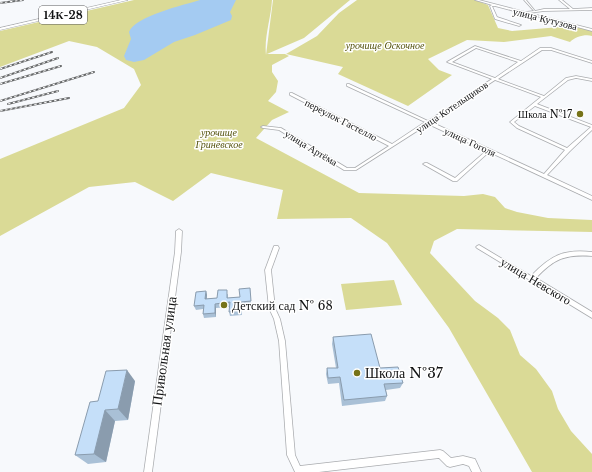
<svg xmlns="http://www.w3.org/2000/svg" width="592" height="472" font-family="'Libre Baskerville',serif">
<style>
.green{fill:#dada96}
.water{fill:#a4cbf2}
.lines{fill:none;stroke-linecap:round;stroke-linejoin:round}
.minor-casing{stroke:#aaacaf;stroke-width:1.5}
.primary-casing{stroke:#aaacaf;stroke-width:1}
.minor{fill:#fff;fill-rule:evenodd}
.primary{fill:#fff;fill-rule:evenodd}
.rail-casing{stroke:#666869;stroke-width:2}
.rail{stroke:#fff;stroke-width:1;stroke-dasharray:2.5;stroke-linecap:butt}
.wall{fill:#a9c0d6}
.shaded-wall{fill:#8a9cae}
.building{fill:#c5dff9;stroke:#8a9cae}
.poi-dot{fill:#767318;stroke:#fff;stroke-width:1.5}
.labels{text-anchor:middle;dominant-baseline:central;stroke-width:3;stroke-linejoin:round;paint-order:stroke}
.far-street-label{font-size:10px;fill:#111213;stroke:#fff}
.far-park-label{font-size:10px;font-style:italic;fill:#55530e;stroke:#fff}
.far-poi-label{font-size:10px;fill:#111213;stroke:#fff;text-anchor:end}
.shield{fill:#fff;stroke:#58595a;stroke-width:1}
.shield-label{font-size:11px;font-weight:bold;fill:#111213}
.street-label{font-size:12px;fill:#111213;stroke:#fff}
.poi-label{font-size:12px;fill:#111213;stroke:#fff;text-anchor:start}
.near-street-label{font-size:14px;fill:#111213;stroke:#fff}
.near-poi-label{font-size:14px;fill:#111213;stroke:#fff;text-anchor:start}
</style>
<rect width="100%" height="100%" fill="#f7f9fc"/>
<g class="green">
<path d="M 134,0 L 272,0 C 271,18 264,37 266,55 L 273,0 L 350,0 L 304,38 L 267,54 L 285,54 L 289,56 L 272,65 L 272,72 L 278,81 L 276,92 L 268,101 L 289,112 L 272,120 L 256,138 L 359,193 L 464,196 L 483,194 L 495,197 L 505,208 L 517,212 L 548,218 L 592,220 L 592,232 L 457,229 L 434,241 L 430,253 L 475,301 L 498,318 L 510,330 L 520,355 L 536,369 L 552,391 L 558,409 L 571,431 L 592,454 L 592,472 L 532,472 L 449,328 L 387,243 L 351,218 L 277,219 L 283,190 L 211,173 L 173,201 L 135,182 L 89,187 L 0,236 L 0,159 L 124,108 L 141,85 L 134,69 L 97,47 L 69,41 L 0,67 L 0,31 Z"/>
<path d="M 357,0 L 475,0 L 488,5 L 498,28 L 512,31 L 572,26 L 592,30 L 592,36 C 585,34 575,37 570,42 L 551,36 L 504,42 L 467,40 L 428,59 L 439,70 L 452,75 L 408,106 L 338,74 L 343,67 L 286,54 L 317,36 L 339,13 Z"/>
<polygon points="394,280 402,305 346,310 341,284"/>
</g>
<path class="water" d="M 200,0 L 236,0 L 230,12 L 232,16 L 231,20 L 195,35 L 174,42 L 144,60 L 134,62 L 126,60 L 124,56 L 131,39 L 129,32 C 135,16 184,5 200,0 Z"/>
<g class="lines">
<g class="minor-casing">
<g id="minor">
<polygon points="475,0 479,0 525,12 534,11 524,0 526,0 535,11 544,9 570,9 559,0 562,0 573,9 592,8 592,10 544,11 529,13 592,29 592,31 525,13 522,14 522,13 495,6 492,6 497,17 521,25 519,26 495,19 490,6 492,5"/>
<path d="M 475,46 L 521,61 L 540,48 L 551,48 L 592,61 L 592,63 L 551,50 L 542,50 L 498,79 L 544,96 L 566,78 L 576,76 L 592,79 L 592,81 L 576,78 L 568,80 L 537,104 L 592,125 L 592,130 L 570,151 L 547,175 L 592,196 L 592,200 L 489,152 L 457,181 L 453,181 L 423,164 L 425,163 L 427,163 L 455,178 L 486,151 L 428,124 L 356,170 L 344,170 L 279,130 L 263,128 L 261,127 L 263,126 L 281,128 L 347,168 L 355,168 L 389,146 L 290,95 L 290,93 L 292,93 L 392,144 L 425,122 L 347,86 L 347,84 L 349,84 L 428,121 L 492,79 L 447,62 ZM 476,48 L 518,62 L 495,78 L 452,62 ZM 495,80 L 541,97 L 510,122 L 517,128 L 565,150 L 544,174 L 431,122 ZM 535,106 L 591,127 L 567,148 L 519,126 L 514,122 Z"/>
<polygon points="179,229 182,231 181,252 152,472 144,472 175,252 176,231"/>
<path d="M 479,245 L 531,276 C 551,255 564,249 592,252 L 592,256 C 565,254 554,259 536,278 L 592,312 L 592,318 L 477,248 L 476,247 L 477,246 Z"/>
<polygon points="274,246 278,246 279,248 271,270 275,308 280,319 285,341 295,455 300,466 440,450 443,451 451,458 463,456 475,459 481,472 472,472 469,466 463,464 450,467 447,466 439,458 319,472 295,472 287,455 279,341 274,319 269,308 265,270"/>
</g>
</g>
<g class="primary-casing">
<polygon id="primary" points="121,0 128,0 0,30 0,28"/>
</g>
<use href="#minor" class="minor"/>
<use href="#primary" class="primary"/>
<g class="rail-casing">
<g id="rail">
<polyline points="0,3 23,0"/>
<polyline points="0,69 52,52"/>
<polyline points="0,78 58,58"/>
<polyline points="0,84 61,66"/>
<polyline points="0,101 94,72"/>
<polyline points="8,104 58,91"/>
<polyline points="0,111 69,98"/>
</g>
</g>
<use href="#rail" class="rail"/>
</g>
<g class="wall">
<polygon points="250,288 251,306 241,306 242,315 230,316 229,312 229,307 216,308 216,317 204,318 203,314 203,309 196,310 194,306 206,291 207,295 207,299 217,298 228,294 228,298 240,297"/>
<polygon points="333,337 403,383 400,388 386,390 387,396 385,401 342,406 339,383 328,384 326,374 327,368 336,368 332,344"/>
<polygon points="135,381 128,420 115,421 106,462 88,464 75,455 98,401"/>
</g>
<g class="shaded-wall">
<polygon points="206,291 207,295 206,304 205,299"/>
<polygon points="215,304 216,308 216,317 215,313"/>
<polygon points="127,370 135,381 128,420 118,409"/>
<polygon points="105,410 115,421 106,462 94,454"/>
</g>
<g class="building">
<polygon points="250,288 251,301 241,302 241,310 229,312 230,302 215,304 215,313 203,314 204,305 194,306 196,292 206,291 205,299 217,298 218,290 227,290 227,298 240,297 239,289"/>
<polygon points="371,334 380,368 398,367 403,383 384,384 387,396 344,400 340,377 328,378 327,368 338,368 333,337"/>
<polygon points="127,370 118,409 105,410 94,454 75,455 90,402 98,401 106,371"/>
</g>
<g class="poi-dot">
<circle cx="580" cy="114" r="4"/>
<circle cx="224" cy="305" r="4"/>
<circle cx="357" cy="373" r="4"/>
</g>
<g class="labels">
<g class="far-street-label">
<text transform="translate(545 19) rotate(14)">улица Кутузова</text>
<text transform="translate(452 107) rotate(-34)">улица Котельщиков</text>
<text transform="translate(341 120) rotate(27)">переулок Гастелло</text>
<text transform="translate(470 142) rotate(25)">улица Гоголя</text>
<text transform="translate(311 148) rotate(31)">улица Артёма</text>
</g>
<g class="far-park-label">
<text x="385" y="45">урочище Оскочное</text>
<text x="219" y="132">урочище<tspan x="219" dy="12">Гринёвское</tspan></text>
</g>
<g class="far-poi-label">
<text x="572" y="114">Школа №17</text>
</g>
<rect class="shield" x="39" y="6" width="48" height="18" rx="3"/>
<g class="shield-label">
<text x="63" y="15">14К-28</text>
</g>
<g class="street-label">
<text transform="translate(536 281) rotate(31)">улица Невского</text>
</g>
<g class="poi-label">
<text x="232" y="305">Детский сад № 68</text>
</g>
<g class="near-street-label">
<text transform="translate(164 351) rotate(-82)">Привольная улица</text>
</g>
<g class="near-poi-label">
<text x="365" y="373">Школа №37</text>
</g>
</g>
</svg>
